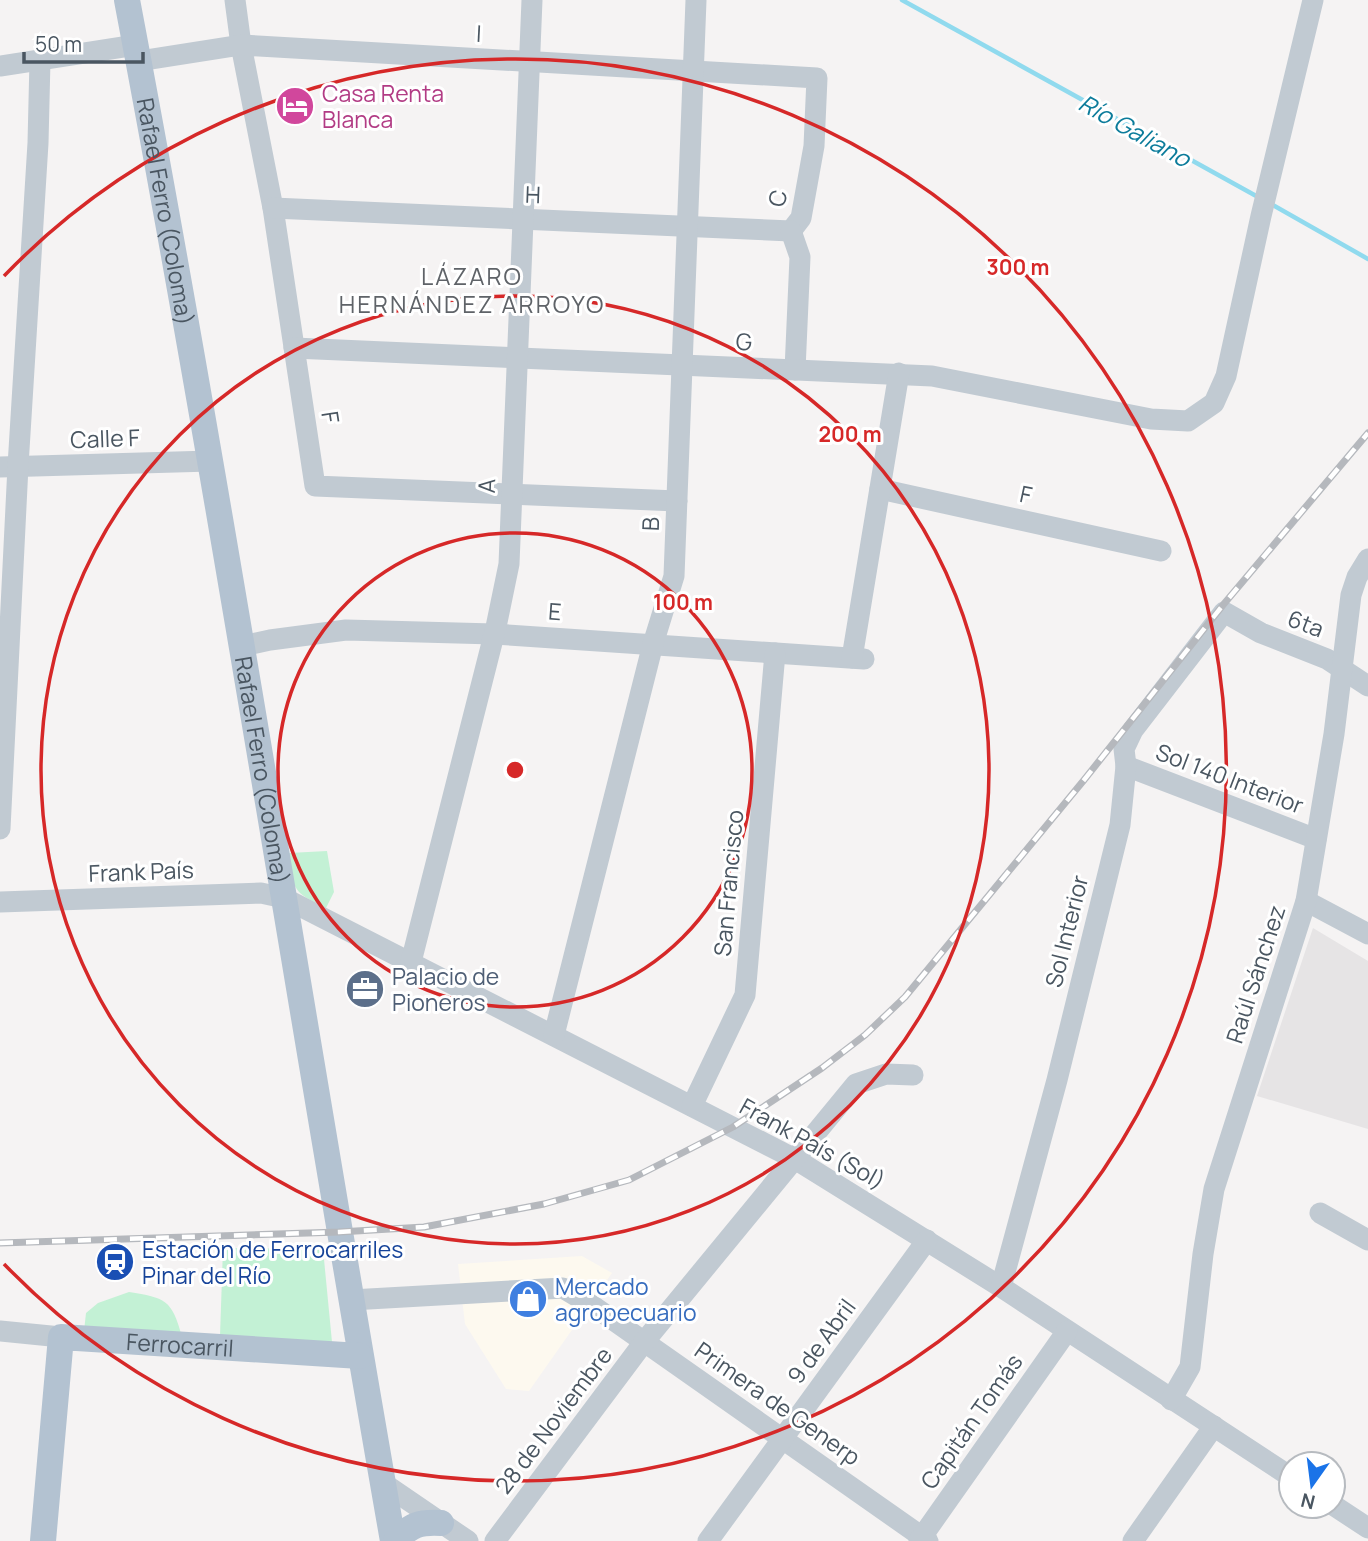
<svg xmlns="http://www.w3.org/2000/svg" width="1368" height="1541" font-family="Manrope,sans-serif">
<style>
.commercial{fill:#fdf9ef}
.education{fill:#e6e4e5}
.green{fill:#c3f1d5}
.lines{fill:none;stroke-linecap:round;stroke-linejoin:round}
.stream{stroke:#90daee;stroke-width:4.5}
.minor{stroke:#c1cad2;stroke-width:21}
.major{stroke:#b3c2d1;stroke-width:26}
.rail-casing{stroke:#b5b8bd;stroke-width:7}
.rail{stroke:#fff;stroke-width:4.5;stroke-dasharray:13;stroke-linecap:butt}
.ring{fill:none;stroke:#d62828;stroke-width:3.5}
.labels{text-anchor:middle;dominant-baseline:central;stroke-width:6;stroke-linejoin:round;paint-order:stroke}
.street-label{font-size:23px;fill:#4a5661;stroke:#fff}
.hotel-label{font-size:23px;fill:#b23c85;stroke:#fff;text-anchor:start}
.service-label{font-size:23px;fill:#4e5e75;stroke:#fff;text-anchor:start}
.transit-label{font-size:23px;fill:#164399;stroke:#fff;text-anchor:start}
.shop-label{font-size:23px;fill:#366cbe;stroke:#fff;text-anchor:start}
.water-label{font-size:24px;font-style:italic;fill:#0c7c9b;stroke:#fff}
.neighbourhood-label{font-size:24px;letter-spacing:2px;fill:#5f6368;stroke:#fff}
.centre{fill:#d62828;stroke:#fff;stroke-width:3.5}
.ring-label{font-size:21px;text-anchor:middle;font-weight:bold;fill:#d62828;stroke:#fff;stroke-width:6;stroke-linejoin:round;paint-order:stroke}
</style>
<rect width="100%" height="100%" fill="#f5f3f3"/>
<polygon class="commercial" points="582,1256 612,1273 529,1391 506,1389 465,1324 458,1264"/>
<polygon class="education" points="1313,928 1368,961 1368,1129 1257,1096"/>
<g class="green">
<path d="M 327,851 L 334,892 L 326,908 C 291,891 294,890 289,853 Z"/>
<polygon points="223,1248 323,1249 332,1342 220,1336"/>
<path d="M 129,1292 C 165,1298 172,1299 182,1337 L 84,1331 L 86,1313 L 98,1303 Z"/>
</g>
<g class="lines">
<g class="stream">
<polyline points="902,0 1258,197"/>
<polyline points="1271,204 1368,259"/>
</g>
<g class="minor">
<polyline points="235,0 241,45 273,208 315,486 677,501"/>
<polyline points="139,61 241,45 817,78 814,146 801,218 791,231"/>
<polyline points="0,66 136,45"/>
<polyline points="273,208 791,231"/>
<polyline points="791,231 800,257 795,370"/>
<polyline points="294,348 932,376 1151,419 1188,421 1214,403 1226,376 1261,216 1313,0"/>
<polyline points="0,467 211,461"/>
<polyline points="880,489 1161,551"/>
<polyline points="243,646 270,640 346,630 494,634 864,659"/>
<polyline points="852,658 899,373"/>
<polyline points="1126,766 1316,839"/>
<polyline points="0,829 18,466 38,143 40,60"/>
<polyline points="1306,901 1368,934"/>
<polyline points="0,902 261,893 284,898 795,1159 1001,1287 1291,1477"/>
<polyline points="411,962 496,627 509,564 532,0"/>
<polyline points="554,1035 653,644 674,576 696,0"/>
<polyline points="692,1106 745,995 775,653"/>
<polyline points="1320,1213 1368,1240"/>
<polyline points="1001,1287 1057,1080 1120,825 1126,766 1124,749 1133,730 1224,612 1261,633 1327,659 1368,686"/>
<polyline points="351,1300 563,1288 596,1308 928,1541"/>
<polyline points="0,1331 61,1337"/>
<polyline points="1171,1400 1190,1367 1203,1254 1214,1189 1306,901 1334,734 1351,595 1357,577 1368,559"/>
<polyline points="383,1483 468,1541"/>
<polyline points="1333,1505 1368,1528"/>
<polyline points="495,1541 644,1342 856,1084 886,1074 913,1075"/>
<polyline points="708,1541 927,1240"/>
<polyline points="919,1541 1067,1331"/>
<polyline points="1133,1541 1214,1426"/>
</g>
<g class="major">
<path id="s1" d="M 127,0 C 224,512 303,1028 393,1541"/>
<path id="s2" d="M 43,1541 L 61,1337 L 360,1356"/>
<path d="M 396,1541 C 411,1524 420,1522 441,1523"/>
</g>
<g class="rail-casing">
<polyline id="rail" points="0,1243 339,1232 424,1227 544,1204 629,1180 733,1127 822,1068 865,1035 905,997 1084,780 1223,605 1368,433"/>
</g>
<use href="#rail" class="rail"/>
</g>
<g class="ring">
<circle cx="515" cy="770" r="237"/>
<circle cx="515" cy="770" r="474"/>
<path d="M4 276A711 711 0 1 1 4 1264"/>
</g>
<defs>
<g id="hotel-disc" transform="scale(2.0125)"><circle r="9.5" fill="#d1479c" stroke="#fff"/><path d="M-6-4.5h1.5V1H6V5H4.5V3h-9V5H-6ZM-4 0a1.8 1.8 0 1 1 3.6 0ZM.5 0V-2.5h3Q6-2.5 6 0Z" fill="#fff"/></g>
<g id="office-disc" transform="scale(2.0125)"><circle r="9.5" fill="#5c6f8a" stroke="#fff"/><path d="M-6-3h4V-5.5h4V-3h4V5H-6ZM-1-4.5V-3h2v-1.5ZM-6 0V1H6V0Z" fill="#fff"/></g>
<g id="station-disc" transform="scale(2.0125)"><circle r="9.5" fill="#1a4fb4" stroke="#fff"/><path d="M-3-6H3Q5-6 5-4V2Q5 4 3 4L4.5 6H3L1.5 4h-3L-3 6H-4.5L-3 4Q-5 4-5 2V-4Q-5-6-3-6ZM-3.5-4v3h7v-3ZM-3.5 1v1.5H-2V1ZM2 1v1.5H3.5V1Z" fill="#fff"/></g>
<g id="shop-disc" transform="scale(2.0125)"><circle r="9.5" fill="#3f7fe0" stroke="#fff"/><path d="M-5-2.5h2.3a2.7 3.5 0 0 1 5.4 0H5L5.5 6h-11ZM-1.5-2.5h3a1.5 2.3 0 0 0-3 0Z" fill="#fff"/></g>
</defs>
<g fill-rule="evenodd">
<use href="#hotel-disc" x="295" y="106"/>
<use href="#office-disc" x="365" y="989"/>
<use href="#station-disc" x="115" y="1262"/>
<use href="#shop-disc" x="528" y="1299"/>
</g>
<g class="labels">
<g class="street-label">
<text transform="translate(479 33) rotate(3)">I</text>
<text transform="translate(533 194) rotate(2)">H</text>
<text transform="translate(777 198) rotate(-76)">C</text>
<text stroke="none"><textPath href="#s1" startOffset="215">Rafael Ferro (Coloma)</textPath></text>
<text transform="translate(744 341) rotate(2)">G</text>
<text transform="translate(331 417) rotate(81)">F</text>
<text transform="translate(105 438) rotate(-2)">Calle F</text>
<text transform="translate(486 486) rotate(-88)">A</text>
<text transform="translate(1026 494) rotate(12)">F</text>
<text transform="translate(650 524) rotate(-88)">B</text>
<text transform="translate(555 611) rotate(4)">E</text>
<text transform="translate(1306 623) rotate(21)">6ta</text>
<text stroke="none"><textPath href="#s1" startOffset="782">Rafael Ferro (Coloma)</textPath></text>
<text transform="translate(1230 778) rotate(21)">Sol 140 Interior</text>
<text transform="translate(141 871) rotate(-2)">Frank País</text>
<text transform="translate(728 883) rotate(-85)">San Francisco</text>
<text transform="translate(1066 931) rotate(-76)">Sol Interior</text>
<text transform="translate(1255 974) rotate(-72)">Raúl Sánchez</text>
<text transform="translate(813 1143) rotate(29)">Frank País (Sol)</text>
<text transform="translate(821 1341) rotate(-54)">9 de Abril</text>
<text stroke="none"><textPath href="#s2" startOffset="324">Ferrocarril</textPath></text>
<text transform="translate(778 1403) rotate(35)">Primera de Generp</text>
<text transform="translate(553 1420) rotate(-53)">28 de Noviembre</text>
<text transform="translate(971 1421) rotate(-55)">Capitán Tomás</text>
</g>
<g class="hotel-label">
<text x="322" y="93">Casa Renta<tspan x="322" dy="26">Blanca</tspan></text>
</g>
<g class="service-label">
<text x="392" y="976">Palacio de<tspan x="392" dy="26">Pioneros</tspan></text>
</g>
<g class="transit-label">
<text x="142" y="1249">Estación de Ferrocarriles<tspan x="142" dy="26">Pinar del Río</tspan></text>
</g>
<g class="shop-label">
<text x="555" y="1286">Mercado<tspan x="555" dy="26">agropecuario</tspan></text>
</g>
<g class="water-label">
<text transform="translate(1135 130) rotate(29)">Río Galiano</text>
</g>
<g class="neighbourhood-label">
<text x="472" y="275">LÁZARO<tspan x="472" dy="28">HERNÁNDEZ ARROYO</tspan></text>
</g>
</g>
<circle cx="515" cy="770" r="10" class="centre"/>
<g class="ring-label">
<text x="1018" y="275">300 m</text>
<text x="850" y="442">200 m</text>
<text x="683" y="610">100 m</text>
</g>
<g transform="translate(1312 1485) rotate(194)"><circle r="33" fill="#ffffff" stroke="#b7bbc0" stroke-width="2"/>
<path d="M0-5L12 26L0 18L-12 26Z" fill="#1a73e8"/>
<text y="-10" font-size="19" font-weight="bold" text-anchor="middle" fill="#4a5661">N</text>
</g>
<path d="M24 52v10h119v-10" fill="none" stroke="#4a5661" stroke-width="3.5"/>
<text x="35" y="52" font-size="21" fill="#4a5661" stroke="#ffffff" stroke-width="5" paint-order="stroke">50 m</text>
</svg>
